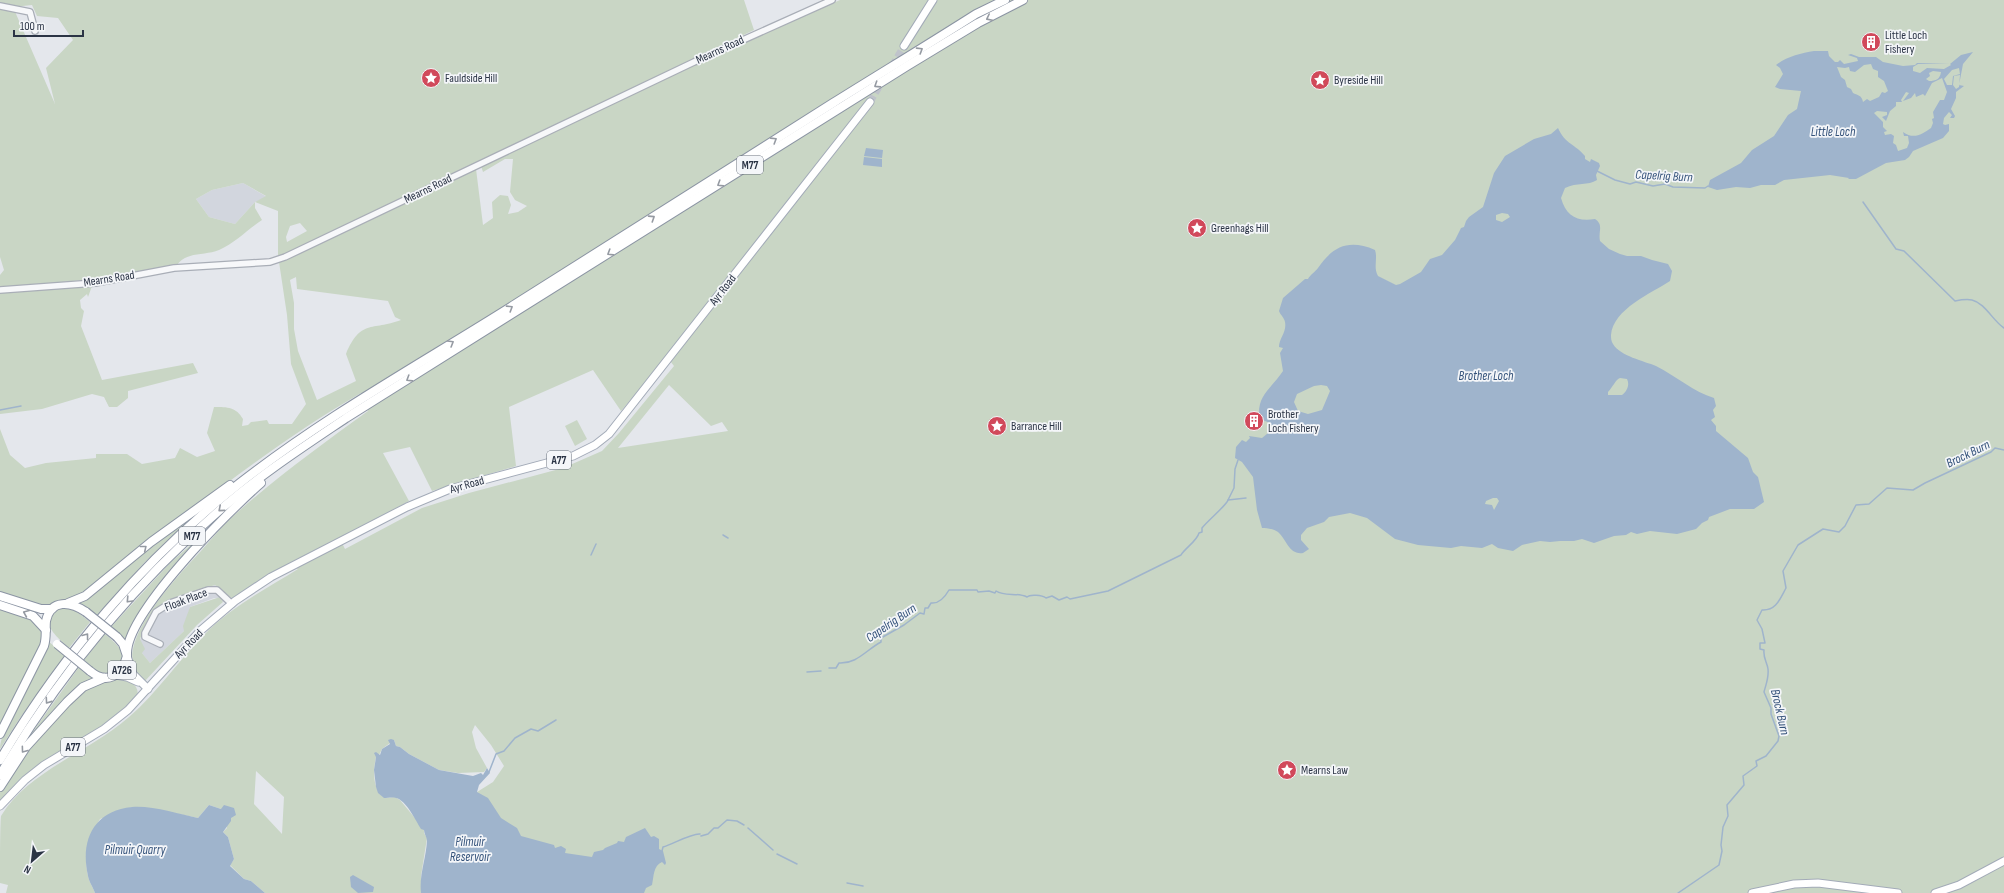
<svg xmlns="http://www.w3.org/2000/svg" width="2004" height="893" font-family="'Sofia Sans Condensed',sans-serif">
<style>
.built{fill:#d2d6de}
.green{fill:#c9d6c5;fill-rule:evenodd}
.water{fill:#9fb4cc;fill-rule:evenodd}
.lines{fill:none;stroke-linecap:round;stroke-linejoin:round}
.stream{stroke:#9fb4cc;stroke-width:1.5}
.major-tunnel{stroke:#bfc3cb;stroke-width:7;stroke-dasharray:7 3.5;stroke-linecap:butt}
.minor-casing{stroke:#a9aeb7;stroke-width:8}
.major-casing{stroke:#a3abb8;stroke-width:9}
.highway-casing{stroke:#8b94a3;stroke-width:10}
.minor{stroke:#f7f8fa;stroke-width:5.5}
.major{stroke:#fff;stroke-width:7}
.highway{stroke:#fff;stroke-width:8}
.highway-bridge-casing{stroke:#8b94a3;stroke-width:10;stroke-linecap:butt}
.highway-bridge{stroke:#fff;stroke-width:8}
.oneway{stroke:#959aa2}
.labels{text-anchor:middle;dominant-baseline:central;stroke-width:3.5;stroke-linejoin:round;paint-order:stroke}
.shield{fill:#f4f6f9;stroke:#676e7b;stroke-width:1}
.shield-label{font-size:11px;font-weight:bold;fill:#2b3445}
.poi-label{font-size:12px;fill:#2b3445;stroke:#f4f6f9;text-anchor:start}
.street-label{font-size:12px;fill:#2b3445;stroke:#f4f6f9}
.water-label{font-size:13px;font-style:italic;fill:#34527a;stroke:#f4f6f9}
</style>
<rect width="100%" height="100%" fill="#e4e7ec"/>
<g class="built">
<polygon points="243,183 267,197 255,202 235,224 209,217 196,199 212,190"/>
<polygon points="215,585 230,597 223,602 220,598 214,598 190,607 184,631 150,663 142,653 140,640 145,627 164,603 175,598"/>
</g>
<g class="green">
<path d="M 0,0 L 744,0 L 754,30 L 441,179 L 444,185 L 476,169 L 483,225 L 493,218 L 492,202 L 500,195 L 508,196 L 511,205 L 508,214 L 518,212 L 527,206 L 515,200 L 510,192 L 513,159 L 505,159 L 483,172 L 481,166 L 686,68 L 840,0 L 2004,0 L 2004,893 L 498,893 L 477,792 L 493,782 L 504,766 L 491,745 L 475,725 L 472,732 L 476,748 L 487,768 L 484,772 L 458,773 L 439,770 L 409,754 L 400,747 L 396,746 L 394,740 L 382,749 L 379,755 L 376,757 C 373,770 372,790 385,798 L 395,797 L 400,800 L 424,829 L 424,833 L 427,838 L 421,876 L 421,893 L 265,893 L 251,881 L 244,879 L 230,865 L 234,859 L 228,837 L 223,832 L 227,828 L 221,809 L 209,805 L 198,818 L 164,811 L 132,807 L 100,819 C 89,839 83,852 88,876 C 89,882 93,887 95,893 L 6,893 L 8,885 L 0,883 C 0,872 0,823 1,816 C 29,770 90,752 129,717 C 157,693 178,661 204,635 C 231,607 266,589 298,569 L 289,564 L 233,599 L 215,585 C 178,597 156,598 140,639 L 145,649 L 142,653 L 150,663 L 184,631 L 183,626 L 190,607 L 220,597 L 223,602 L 197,625 L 145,681 C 102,653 180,574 201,551 C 211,540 220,528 231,518 C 274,479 321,445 368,411 L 361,393 C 264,449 179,521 91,589 L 72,600 L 60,601 L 50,605 L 43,605 L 0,592 L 0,429 L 10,455 L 25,468 L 46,463 L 96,458 L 96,454 L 127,454 L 142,464 L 175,458 L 180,448 L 197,457 L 215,451 L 207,433 L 214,407 C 228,407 236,407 243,419 L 242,426 L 248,425 L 251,422 L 267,420 L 269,424 L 292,424 L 306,404 L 291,364 L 287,315 L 279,262 L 295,255 L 278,258 L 278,211 L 255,202 L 255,208 L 262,220 C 248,229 235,243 219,250 C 205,256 187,251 177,265 L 94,279 L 0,288 L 0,275 L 4,270 L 0,257 ZM 32,5 L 37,16 L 58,18 L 73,40 L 46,68 L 55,104 L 13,7 ZM 243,183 L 266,196 L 255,202 L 235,224 L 209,217 L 196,199 L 212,190 ZM 300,223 L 307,231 L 287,242 L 286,237 L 290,226 ZM 296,277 L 297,289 L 388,301 L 395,317 L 401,320 C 371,331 361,319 346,354 L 356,381 L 317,400 L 298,351 L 294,329 L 294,303 L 290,280 ZM 667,357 L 674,366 L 619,433 L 602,451 L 563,468 L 469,493 L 422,508 L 345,549 L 340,539 L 409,501 L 383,453 L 410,447 L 432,491 L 516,466 L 509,407 L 593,370 L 621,411 ZM 669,385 L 711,426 L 722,422 L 728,431 L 618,448 ZM 256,771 L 284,797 L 282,834 L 254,804 Z"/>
<polygon points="92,286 88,297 87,294 80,300 81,308 84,311 81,326 102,380 193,363 198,373 128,391 128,398 117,407 109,407 104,397 92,394 42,409 0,414 0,293"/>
<polygon points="577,420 587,439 575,446 565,426"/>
<polygon points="205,506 145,562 96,616 79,604 156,542"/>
<polygon points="217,522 171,570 126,642 111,627 170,563"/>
<path d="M 64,607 L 71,607 L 90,622 L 69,648 C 55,636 33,616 64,607 Z"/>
<path d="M 0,609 C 19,615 41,617 43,641 L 0,726 Z"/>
<path d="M 105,634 C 121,648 134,659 110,674 L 98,672 L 84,660 Z"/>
<path d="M 49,642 L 66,655 L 20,718 L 0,749 C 0,738 7,727 12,718 C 25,692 39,668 49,642 Z"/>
<polygon points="79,667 94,679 27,740"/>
<path d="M 118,679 C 129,680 141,685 137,698 L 105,726 L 67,748 L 0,802 L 0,792 L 40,735 L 81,693 L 105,681 Z"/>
</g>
<g class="water">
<path d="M 1814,51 L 1828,51 L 1829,56 L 1835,62 L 1838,62 L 1840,60 L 1844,64 L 1858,61 L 1857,58 L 1848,55 L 1851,54 L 1859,57 L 1876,57 L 1883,62 L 1903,66 L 1915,65 L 1917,63 L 1950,64 L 1961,55 L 1973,52 L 1963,64 L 1959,85 L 1964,86 L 1956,92 L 1956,98 L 1951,109 L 1955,116 L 1954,118 L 1950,118 L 1952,115 L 1949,112 L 1944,118 L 1943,124 L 1945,125 L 1949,124 L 1949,131 L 1943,138 L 1913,151 L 1909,157 L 1905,160 L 1886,163 L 1856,179 L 1848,179 L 1849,178 L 1830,175 L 1784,180 L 1775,185 L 1761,185 L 1750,188 L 1736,187 L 1717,190 L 1708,187 L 1710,180 L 1741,163 L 1752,150 L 1774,136 L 1788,115 L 1797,109 L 1801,91 L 1780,89 L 1775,87 L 1783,74 L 1780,68 L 1776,65 C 1786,57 1801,53 1814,51 ZM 1871,64 L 1873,69 L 1878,71 L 1878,77 L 1884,81 L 1888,91 L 1885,93 L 1882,92 L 1879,97 L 1870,101 L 1867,99 L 1863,102 C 1862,95 1857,95 1853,93 L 1851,89 L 1847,87 L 1845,80 L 1841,77 L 1837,67 L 1845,68 L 1849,67 L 1850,71 L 1855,72 L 1864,65 ZM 1918,64 L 1950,64 L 1951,65 L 1944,69 L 1927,68 L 1920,73 L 1913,71 L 1913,67 ZM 1959,68 L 1960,74 L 1953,76 L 1952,85 L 1947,85 L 1944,79 L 1952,70 ZM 1933,71 L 1941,72 C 1940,79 1936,81 1929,81 L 1926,79 L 1930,76 L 1929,73 ZM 1960,75 L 1959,87 L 1956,89 L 1953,85 L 1954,76 ZM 1942,78 L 1947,92 L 1944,100 L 1940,100 L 1933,112 L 1934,118 L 1932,119 L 1933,123 L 1931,128 C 1922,134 1914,140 1903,132 L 1904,136 L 1908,136 L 1909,143 L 1907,148 L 1898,151 L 1896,145 L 1893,143 L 1894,136 L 1891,134 L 1885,135 L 1884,132 L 1887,131 L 1883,127 L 1883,122 L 1874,113 L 1877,111 L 1887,112 L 1887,115 L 1882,117 L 1886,121 L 1890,111 L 1896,106 L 1896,102 L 1902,102 L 1901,100 L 1906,92 L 1909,93 L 1903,101 L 1911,98 L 1915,93 L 1916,97 L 1923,94 L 1925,96 L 1932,83 Z"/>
<path d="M 1558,128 C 1565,144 1575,144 1585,156 L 1585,159 L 1590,162 L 1591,159 L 1599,163 L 1600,166 L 1596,175 L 1597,180 C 1588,186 1577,182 1565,188 L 1561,198 C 1566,216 1577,222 1595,219 C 1604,225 1598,231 1600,241 L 1609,249 L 1620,254 L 1627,256 L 1641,256 L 1652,260 L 1668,264 L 1672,271 L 1670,281 C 1652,293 1613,309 1611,335 C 1611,338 1611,341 1613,344 C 1620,356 1644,361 1656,366 C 1676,376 1694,392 1714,398 L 1716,406 L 1713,410 L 1715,417 L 1711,420 L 1716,426 L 1716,431 L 1748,458 L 1753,472 L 1758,477 L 1764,502 L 1754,509 L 1730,509 L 1709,517 L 1708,520 L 1702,523 L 1696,529 L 1677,534 L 1650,531 L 1637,534 L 1631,532 L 1626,535 L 1614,536 L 1594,543 L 1582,539 L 1574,541 L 1560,541 L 1550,542 L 1540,541 L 1522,545 L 1513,551 L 1498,548 L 1492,544 L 1482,548 L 1461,546 L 1451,548 L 1418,545 L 1395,539 L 1367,518 L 1350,513 L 1329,517 L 1324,522 L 1307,528 L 1301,535 L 1301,540 L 1309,549 L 1303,553 C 1289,555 1287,540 1278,532 C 1274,529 1267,528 1262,528 L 1257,510 L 1253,477 L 1242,462 L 1235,458 L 1236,447 L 1242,440 L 1246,442 L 1250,438 L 1249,436 L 1262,438 L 1274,428 L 1270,423 L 1260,419 L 1263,416 L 1259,415 C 1258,394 1272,388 1283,371 L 1280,353 L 1283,348 L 1279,347 C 1279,338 1287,332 1285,322 C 1284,317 1281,316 1279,311 L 1283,298 L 1305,279 L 1308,279 C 1310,275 1315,272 1318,268 C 1333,246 1349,239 1375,250 C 1378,259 1373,267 1378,276 L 1396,285 L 1400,284 L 1421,272 L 1430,259 L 1442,255 L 1455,240 L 1461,228 L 1464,227 L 1466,221 L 1469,217 L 1483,207 L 1494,173 L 1505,156 L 1534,139 L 1551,134 ZM 1502,213 L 1508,214 L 1510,217 L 1502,222 L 1496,220 L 1496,215 ZM 1620,378 L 1627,379 C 1630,385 1627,391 1622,395 L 1608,395 L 1608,392 C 1612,388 1616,379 1620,378 ZM 1321,385 L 1327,386 L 1330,391 L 1322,410 L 1308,414 L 1298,411 L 1294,402 L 1297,394 L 1314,386 ZM 1493,498 L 1497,498 L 1499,501 L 1494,510 L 1492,505 L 1485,504 L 1486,501 Z"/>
<polygon points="866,148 883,150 882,158 864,156"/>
<polygon points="864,157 882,159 882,167 863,165"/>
<path d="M 391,739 L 394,740 L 396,746 L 400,747 L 409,754 L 439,770 L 473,776 L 481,773 L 483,775 L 487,768 L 490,773 L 479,785 L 477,792 L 488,798 L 501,818 L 517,828 L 521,836 L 554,845 L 555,848 L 561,846 L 566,849 L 565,853 L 592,857 L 594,852 L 603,850 L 605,848 L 617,843 L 618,841 L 624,842 L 626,837 L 645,828 L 651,837 L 654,836 L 659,839 L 659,849 L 663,851 L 666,863 L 665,865 L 662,862 C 653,866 654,876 652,885 L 646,888 L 644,893 L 421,893 C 419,875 426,859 427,841 C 427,837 424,834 424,830 L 421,829 C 416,821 406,800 396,798 C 393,797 387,798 384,798 L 378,793 L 376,787 L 374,770 L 376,757 L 374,753 L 376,752 L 380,755 L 382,749 L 390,744 L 388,740 Z"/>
<path d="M 209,805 L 221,809 L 224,805 L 234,808 L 236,815 L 231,818 L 231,821 L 223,832 L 228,837 L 234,859 L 230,866 L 244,879 L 251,881 L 265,893 L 95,893 C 93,887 89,882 88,876 C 80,841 93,811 132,807 C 150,805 180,814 198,818 Z"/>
<polygon points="353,875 374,887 373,892 358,893 351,887 350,877"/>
</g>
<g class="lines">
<g class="stream">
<polyline points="1597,171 1615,180 1630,184 1636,182 1653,186 1665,184 1673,187 1705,188 1708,186"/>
<path d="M 1863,202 L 1896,249 L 1904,251 L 1955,301 C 1960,300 1967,299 1972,300 C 1985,303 1993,321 2004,328"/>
<polyline points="0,410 21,406"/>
<polyline points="1228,500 1234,488 1235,469 1238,460"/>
<polyline points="723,535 728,538"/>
<polyline points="591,555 596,544"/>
<path d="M 829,668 L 836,668 L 839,663 C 857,664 866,650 881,642 L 881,638 L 904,625 L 920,613 L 924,614 L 925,608 L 928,608 L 931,603 C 939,604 945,597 949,590 L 977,590 L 978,592 L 989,591 L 995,593 L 996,591 C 1005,597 1017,592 1027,597 C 1030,594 1042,595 1046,598 L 1052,596 L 1059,600 L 1067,597 L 1070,599 L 1108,591 L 1181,555 C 1185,548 1197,541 1199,533 L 1202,532 L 1202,528 C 1207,521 1227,505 1228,500 L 1246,498"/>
<polyline points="807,672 821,671"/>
<polyline points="489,772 496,754 504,751 515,738 531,729 538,731 556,720"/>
<polyline points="748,828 773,850"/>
<polyline points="701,836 708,834 714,828 718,828 727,820 737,821 744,825"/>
<path d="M 662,851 L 663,847 C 673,844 692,833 700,834"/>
<polyline points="777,854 797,864"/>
<polyline points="847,883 863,886"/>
<path d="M 1678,893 L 1719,865 L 1722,851 L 1721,845 L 1723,827 L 1728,816 L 1727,805 L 1744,785 L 1743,776 L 1757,766 L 1756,761 L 1766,756 L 1778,741 L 1779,736 L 1771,714 L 1771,708 L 1764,692 C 1766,684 1769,678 1768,669 C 1767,662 1763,658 1764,650 L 1760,649 L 1760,643 L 1765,643 L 1762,629 L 1757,620 L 1762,610 C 1776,611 1780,599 1786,588 L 1783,571 L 1798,545 L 1823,529 L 1839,532 L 1845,526 L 1856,505 L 1869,504 L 1887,488 L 1913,490 L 1925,483 L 1991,452 L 1995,448 L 2004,450"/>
</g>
<g class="major-tunnel">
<polyline points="892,66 904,46"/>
<polyline points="870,102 882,82"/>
</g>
<g class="minor-casing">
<g id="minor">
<polyline points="0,6 30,12 35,31"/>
<polyline points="0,290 95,283 174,268 270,262 285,257 694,62 832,0"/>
<polyline points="160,644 145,637 145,633 156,612 170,603 208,590 217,590 232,604"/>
</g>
</g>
<g class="major-casing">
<g id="major">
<polyline points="904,46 933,0"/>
<polyline points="127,656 133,674 148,689"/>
<polyline points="116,675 127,677 138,682"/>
<polyline points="0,806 25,780 44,765 104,729 128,710 200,631 235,601 271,577 407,507 450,489 573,456 595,445 609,434 870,102"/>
<polyline points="1752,893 1794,884 1818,883 1898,893"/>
<polyline points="1935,893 1959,885 2004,861"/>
</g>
</g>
<g class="highway-casing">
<g id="highway">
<polyline points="0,596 41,609 52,609"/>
<polyline points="68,603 85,596 151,542 230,485"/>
<polyline points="0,605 33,616 46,630"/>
<path d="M 127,654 C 126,613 229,511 261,483"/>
<path d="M 90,671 C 107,685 122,676 127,656 L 123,644 L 117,637"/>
<path d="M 0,734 L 44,646 C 47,637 45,629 46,621 C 51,598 71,602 86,612"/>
<path d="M 0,760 C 62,655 144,559 240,483 C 327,415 424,362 517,303 C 622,236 727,169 833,103 C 881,73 929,44 976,14 L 1005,0"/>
<path d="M 0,775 C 59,675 134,584 221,509 C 260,475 303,447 346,418 L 907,66 L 978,23 L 1023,0"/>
<polyline points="0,787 26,747 67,702 83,687 104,678"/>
</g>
</g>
<use href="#minor" class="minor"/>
<use href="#major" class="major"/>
<use href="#highway" class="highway"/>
<g class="highway-bridge-casing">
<g id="highway-bridge">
<polyline points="86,612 117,637"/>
<polyline points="57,644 90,671"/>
</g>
</g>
<use href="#highway-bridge" class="highway-bridge"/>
</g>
<defs><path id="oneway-chevron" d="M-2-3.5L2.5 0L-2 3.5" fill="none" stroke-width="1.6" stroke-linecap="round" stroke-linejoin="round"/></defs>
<g class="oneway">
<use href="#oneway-chevron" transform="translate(989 18) rotate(153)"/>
<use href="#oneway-chevron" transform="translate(920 50) rotate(-32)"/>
<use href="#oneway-chevron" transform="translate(877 85) rotate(147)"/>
<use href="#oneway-chevron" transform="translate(774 140) rotate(-32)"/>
<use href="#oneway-chevron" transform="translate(720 184) rotate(148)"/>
<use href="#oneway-chevron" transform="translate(652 218) rotate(-33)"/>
<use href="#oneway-chevron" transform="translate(610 253) rotate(148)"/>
<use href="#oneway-chevron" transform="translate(510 308) rotate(-32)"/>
<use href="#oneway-chevron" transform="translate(451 343) rotate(-31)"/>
<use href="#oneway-chevron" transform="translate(409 379) rotate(148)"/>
<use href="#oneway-chevron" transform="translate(221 509) rotate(139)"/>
<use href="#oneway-chevron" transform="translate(144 548) rotate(-39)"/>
<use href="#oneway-chevron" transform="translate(129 600) rotate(133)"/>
<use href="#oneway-chevron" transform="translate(26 613) rotate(-157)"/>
<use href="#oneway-chevron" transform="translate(86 636) rotate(-53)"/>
<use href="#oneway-chevron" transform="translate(48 701) rotate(125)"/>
<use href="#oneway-chevron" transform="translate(24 750) rotate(126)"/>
</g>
<defs>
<g id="building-disc" transform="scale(1)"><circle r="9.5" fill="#d1495b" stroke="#f4f6f9"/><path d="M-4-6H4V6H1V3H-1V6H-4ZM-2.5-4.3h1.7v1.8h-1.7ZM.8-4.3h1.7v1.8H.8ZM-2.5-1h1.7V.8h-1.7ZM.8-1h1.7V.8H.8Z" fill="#fff"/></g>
<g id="sight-disc" transform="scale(1)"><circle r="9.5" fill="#d1495b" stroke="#f4f6f9"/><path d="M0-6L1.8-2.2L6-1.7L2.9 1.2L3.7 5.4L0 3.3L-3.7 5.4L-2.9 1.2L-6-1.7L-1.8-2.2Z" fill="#fff"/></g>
</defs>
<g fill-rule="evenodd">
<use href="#building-disc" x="1871" y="42"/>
<use href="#sight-disc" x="431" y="78"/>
<use href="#sight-disc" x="1320" y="80"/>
<use href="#sight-disc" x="1197" y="228"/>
<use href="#building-disc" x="1254" y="421"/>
<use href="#sight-disc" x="997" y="426"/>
<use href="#sight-disc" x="1287" y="770"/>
</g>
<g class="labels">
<g class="shield">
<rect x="737" y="156" width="26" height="18" rx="3"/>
<rect x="547" y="451" width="24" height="18" rx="3"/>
<rect x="179" y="527" width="26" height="18" rx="3"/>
<rect x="108" y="661" width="28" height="18" rx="3"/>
<rect x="61" y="738" width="24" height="18" rx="3"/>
</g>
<g class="shield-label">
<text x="750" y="165">M77</text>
<text x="559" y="460">A77</text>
<text x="192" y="536">M77</text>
<text x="122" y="670">A726</text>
<text x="73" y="747">A77</text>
</g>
<g class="poi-label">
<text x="1885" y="35">Little Loch<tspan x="1885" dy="14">Fishery</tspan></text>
<text x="445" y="78">Fauldside Hill</text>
<text x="1334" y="80">Byreside Hill</text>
<text x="1211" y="228">Greenhags Hill</text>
<text x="1268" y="414">Brother<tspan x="1268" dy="14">Loch Fishery</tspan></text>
<text x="1011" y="426">Barrance Hill</text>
<text x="1301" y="770">Mearns Law</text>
</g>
<g class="street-label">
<text transform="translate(720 50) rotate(-25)">Mearns Road</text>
<text transform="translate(428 189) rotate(-26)">Mearns Road</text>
<text transform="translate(109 279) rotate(-9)">Mearns Road</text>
<text transform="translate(723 290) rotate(-52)">Ayr Road</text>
<text transform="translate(467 485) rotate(-16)">Ayr Road</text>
<text transform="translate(186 600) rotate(-21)">Floak Place</text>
<text transform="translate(189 644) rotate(-46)">Ayr Road</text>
</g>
<g class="water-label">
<text x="1833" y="132">Little Loch</text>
<text transform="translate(1664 176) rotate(3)">Capelrig Burn</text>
<text x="1486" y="376">Brother Loch</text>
<text transform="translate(1968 454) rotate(-26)">Brock Burn</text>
<text transform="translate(891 623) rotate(-34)">Capelrig Burn</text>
<text transform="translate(1780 712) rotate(77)">Brock Burn</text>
<text x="470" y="842">Pilmuir<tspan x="470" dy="15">Reservoir</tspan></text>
<text x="135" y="850">Pilmuir Quarry</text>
</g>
</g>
<g transform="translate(32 861) rotate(208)" stroke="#f4f6f9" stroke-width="3" paint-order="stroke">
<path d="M0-3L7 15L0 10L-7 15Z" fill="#2b3445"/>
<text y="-6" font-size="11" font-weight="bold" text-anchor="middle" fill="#2b3445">N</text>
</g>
<path d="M14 30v6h69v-6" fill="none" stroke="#2b3445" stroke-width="2"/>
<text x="20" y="30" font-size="12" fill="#2b3445" stroke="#f4f6f9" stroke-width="3" paint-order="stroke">100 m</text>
</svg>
